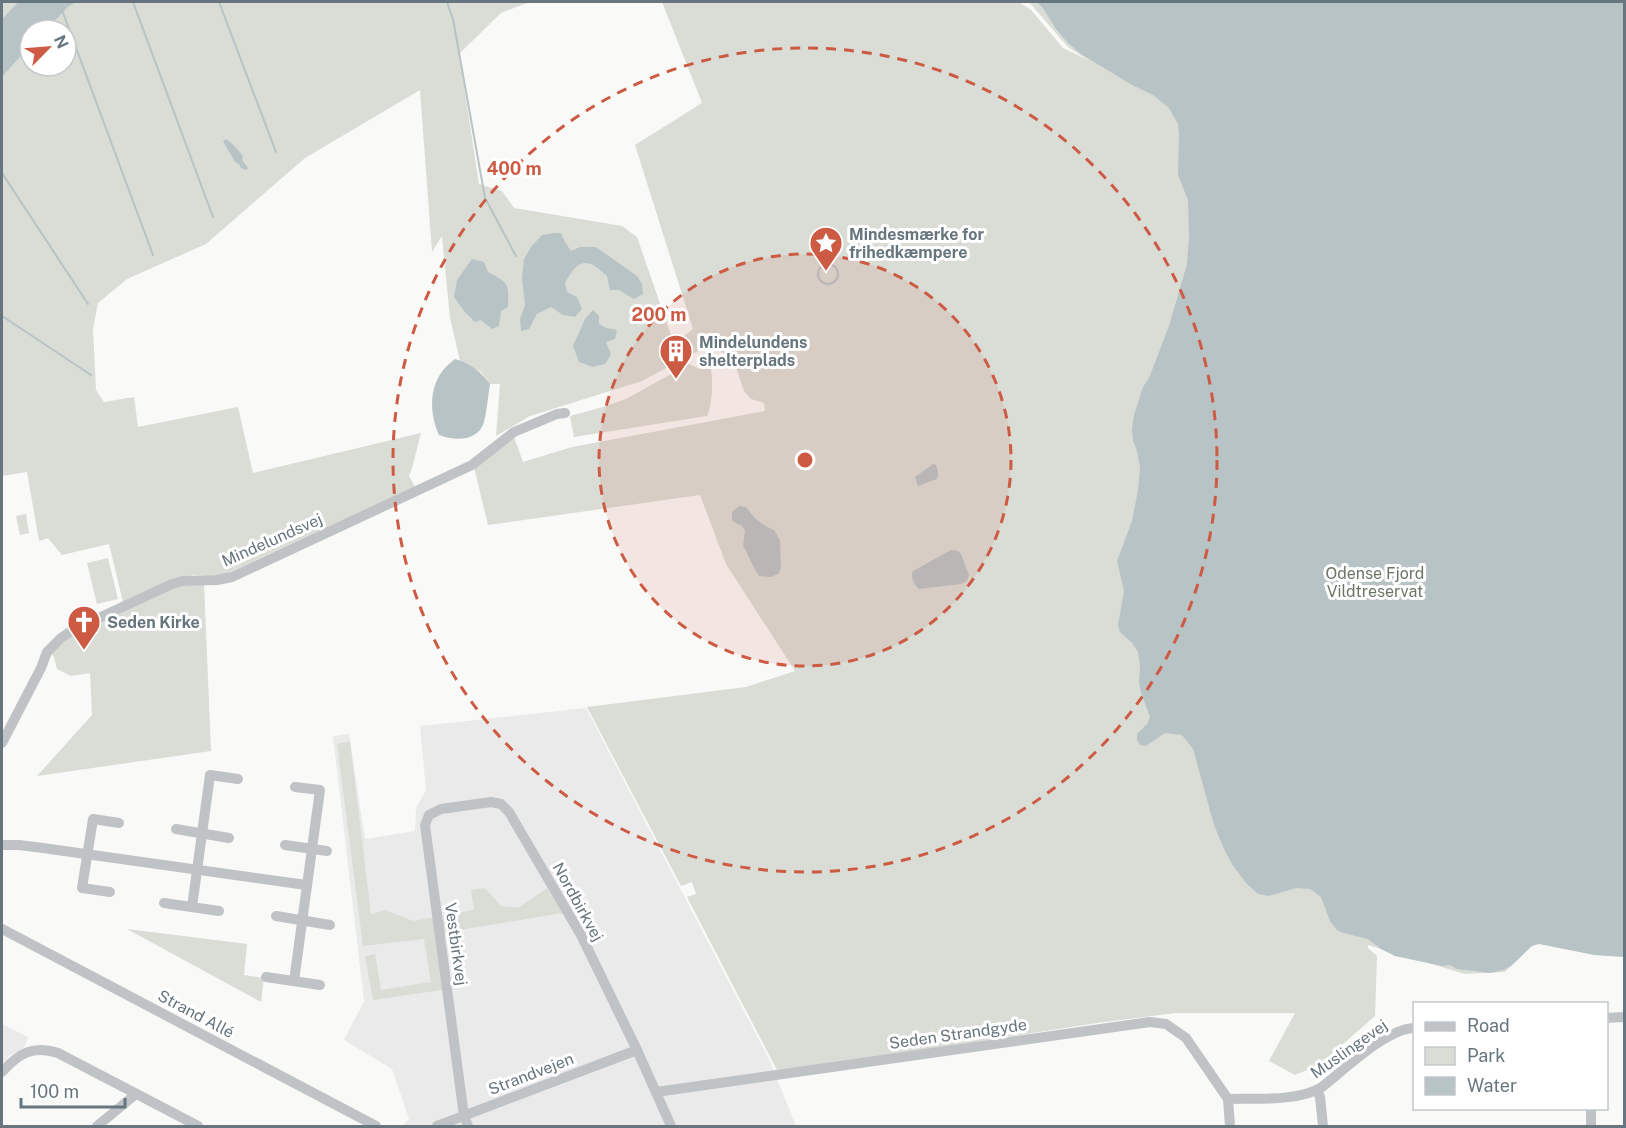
<svg xmlns="http://www.w3.org/2000/svg" width="1626" height="1128" font-family="'Public Sans',sans-serif">
<style>
.built{fill:#eaeaea}
.green{fill:#d9ddd6}
.water{fill:#b8c3c6}
.lines{fill:none;stroke-linecap:round;stroke-linejoin:round}
.stream{stroke:#b8c3c6;stroke-width:2}
.minor{stroke:#bfc3c6;stroke-width:10}
.ring{fill:none;stroke:#cd5a42;stroke-width:3;stroke-dasharray:10 8}
.labels{text-anchor:middle;dominant-baseline:central;stroke-width:6;stroke-linejoin:round;paint-order:stroke}
.poi-label{font-size:16px;font-weight:bold;fill:#67767e;stroke:#fff;text-anchor:start}
.street-label{font-size:16px;fill:#67767e;stroke:#fff}
.park-label{font-size:16px;fill:#6a7766;stroke:#fff}
.centre{fill:#cd5a42;stroke:#fff;stroke-width:3}
.ring-label{font-size:18px;text-anchor:middle;font-weight:bold;fill:#cd5a42;stroke:#fff;stroke-width:6;stroke-linejoin:round;paint-order:stroke}
</style>
<rect width="100%" height="100%" fill="#f9f9f7"/>
<g class="built">
<polygon points="586,708 770,1061 796,1126 403,1126 409,1119 392,1069 344,1040 364,1001 333,736 349,734 365,839 415,831 416,808 426,790 420,726"/>
<polygon points="2,1024 28,1037 24,1048 10,1055 2,1064"/>
</g>
<g class="green">
<polygon points="2,2 18,2 2,19"/>
<polygon points="77,2 530,2 501,13 459,54 479,184 502,191 514,208 622,226 637,237 674,344 693,329 635,145 702,103 662,2 1019,2 1031,10 1063,48 1088,60 1068,47 1029,2 1624,2 1559,941 1531,945 1505,972 1465,974 1368,945 1368,948 1377,956 1375,1016 1319,1065 1295,1075 1269,1061 1295,1013 1176,1013 1097,1023 778,1072 687,897 696,894 692,882 681,886 587,707 746,687 795,671 726,564 700,495 488,525 474,467 514,437 523,462 572,447 765,411 764,403 751,399 744,391 735,365 713,343 642,381 530,416 496,436 500,384 490,384 481,372 460,361 450,318 442,236 432,252 420,90 305,158 206,244 127,279 98,303 93,329 96,390 104,402 134,397 138,427 238,407 253,473 421,433 412,468 409,476 415,487 221,576 193,575 123,602 109,544 62,555 48,538 39,541 27,472 2,476 2,77 30,46 30,66 66,66 66,30 46,30 69,6"/>
<path d="M 709,362 C 714,375 713,403 707,416 L 574,437 L 570,416 L 603,407 L 626,399 L 689,364 L 699,369 L 703,364 Z"/>
<polygon points="26,514 29,533 20,535 16,516"/>
<polygon points="108,558 118,599 97,604 87,563"/>
<polygon points="204,584 211,751 37,776 92,715 90,673 71,676 57,669 54,657 50,653 79,631 175,587"/>
<polygon points="350,741 371,914 385,910 413,921 474,910 471,890 485,888 501,906 518,908 547,888 563,913 435,934 442,990 373,1000 365,956 375,954 381,990 431,982 424,939 363,946 337,744"/>
<polygon points="127,929 247,944 244,975 264,978 261,1002"/>
</g>
<g class="water">
<polygon points="18,2 77,2 69,6 46,30 30,30 30,46 2,77 2,19"/>
<polygon points="1037,2 1624,2 1624,957 1594,955 1539,944 1532,946 1511,966 1503,970 1490,973 1457,969 1450,965 1442,966 1395,956 1381,949 1368,939 1343,933 1337,930 1330,921 1321,897 1310,889 1296,888 1269,896 1258,894 1246,883 1232,864 1224,849 1214,825 1193,749 1182,735 1165,733 1146,746 1140,745 1137,740 1137,734 1147,724 1150,717 1141,693 1139,682 1140,666 1138,652 1132,643 1120,632 1118,625 1124,591 1117,561 1132,521 1138,490 1140,468 1137,451 1133,441 1132,429 1134,415 1143,387 1149,378 1169,326 1187,264 1189,237 1188,200 1178,175 1179,134 1178,124 1169,108 1153,95 1132,85 1081,54 1068,43 1056,29 1043,8"/>
<path d="M 226,139 C 230,141 241,152 243,157 L 242,160 L 248,168 L 246,170 L 241,168 L 239,164 L 235,162 L 223,141 Z"/>
<path d="M 555,233 L 561,233 L 565,242 L 571,251 L 580,247 L 596,247 L 637,276 L 642,284 L 643,294 L 634,299 L 619,290 L 610,290 L 607,276 C 602,272 596,266 591,264 C 577,259 570,275 565,283 L 567,292 L 577,297 L 582,309 L 575,317 L 563,315 L 551,307 L 537,314 L 529,329 L 521,331 L 520,319 L 525,305 L 522,278 L 524,259 L 531,247 L 542,235 Z"/>
<path d="M 472,259 L 484,262 L 488,272 C 509,283 509,284 508,307 L 501,311 L 499,326 L 492,329 L 481,320 L 475,322 L 464,311 L 454,297 L 457,280 Z"/>
<polygon points="593,310 599,316 599,324 606,328 617,330 615,339 606,342 611,354 605,364 593,367 579,362 573,346 585,319"/>
<path d="M 455,359 C 470,363 481,372 490,384 C 488,396 487,410 484,422 C 478,442 454,441 439,435 C 430,415 428,388 444,369 C 447,366 451,362 455,359 Z"/>
<path d="M 933,464 L 936,465 C 938,470 939,473 937,479 L 918,486 L 915,477 Z"/>
<path d="M 739,506 L 746,507 C 754,518 761,525 774,530 L 780,540 L 781,569 L 778,574 L 771,577 L 759,576 C 752,566 749,555 743,546 L 745,531 L 742,526 L 732,521 L 732,512 Z"/>
<path d="M 951,550 L 958,551 L 961,554 L 969,575 L 967,581 L 961,584 L 919,589 C 914,585 910,577 913,571 Z"/>
</g>
<g class="lines">
<g class="stream">
<polyline points="133,2 213,217"/>
<polyline points="219,2 276,152"/>
<polyline points="447,2 453,19 485,198 516,256"/>
<polyline points="62,10 153,255"/>
<polyline points="2,173 88,304"/>
<circle cx="828" cy="274" r="10"/>
<polyline points="2,316 91,375"/>
</g>
<g class="minor">
<polyline points="2,743 41,668 47,652 61,638 73,630 172,584 183,581 217,580 232,577 472,465 514,432 557,414 565,413"/>
<polyline points="176,829 229,838"/>
<polyline points="2,845 19,845 43,848 306,885"/>
<polyline points="285,845 327,851"/>
<polyline points="110,892 82,888 93,819 119,823"/>
<polyline points="164,903 219,911"/>
<polyline points="192,907 210,775 238,779"/>
<polyline points="276,916 330,925"/>
<polyline points="2,929 376,1126"/>
<polyline points="266,977 320,985"/>
<polyline points="294,981 320,790 295,787"/>
<polyline points="1606,1018 1624,1017"/>
<path d="M 2,1072 C 19,1053 33,1045 58,1053 L 198,1126"/>
<polyline points="1317,1090 1320,1097 1323,1126"/>
<polyline points="656,1092 1150,1022 1166,1024 1186,1038 1228,1099"/>
<path d="M 1228,1099 C 1256,1098 1298,1102 1322,1087 C 1345,1069 1386,1029 1414,1028"/>
<polyline points="1228,1099 1230,1126"/>
<polyline points="1591,1108 1591,1126"/>
<polyline points="97,1126 136,1094"/>
<polyline points="437,1126 637,1050"/>
<polyline points="468,1126 464,1116 425,825 429,815 441,809 491,802 501,804 509,812 581,935 637,1050 671,1126"/>
</g>
</g>
<circle cx="805" cy="460" r="206" fill="#cd5a42" fill-opacity=".12"/>
<g class="ring">
<circle cx="805" cy="460" r="206"/>
<circle cx="805" cy="460" r="412"/>
</g>
<defs>
<g id="sight-pin" transform="scale(1.725)"><path d="M0 17L-7.5 6A9.5 9.5 0 1 1 7.5 6Z" fill="#cd5a42" stroke="#fff"/><path d="M0-6L1.8-2.2L6-1.7L2.9 1.2L3.7 5.4L0 3.3L-3.7 5.4L-2.9 1.2L-6-1.7L-1.8-2.2Z" fill="#fff"/></g>
<g id="building-pin" transform="scale(1.725)"><path d="M0 17L-7.5 6A9.5 9.5 0 1 1 7.5 6Z" fill="#cd5a42" stroke="#fff"/><path d="M-4-6H4V6H1V3H-1V6H-4ZM-2.5-4.3h1.7v1.8h-1.7ZM.8-4.3h1.7v1.8H.8ZM-2.5-1h1.7V.8h-1.7ZM.8-1h1.7V.8H.8Z" fill="#fff"/></g>
<g id="church-pin" transform="scale(1.725)"><path d="M0 17L-7.5 6A9.5 9.5 0 1 1 7.5 6Z" fill="#cd5a42" stroke="#fff"/><path d="M-1.2-6h2.4v3.5h3.3v2.4h-3.3V6h-2.4V-.1h-3.3v-2.4h3.3Z" fill="#fff"/></g>
</defs>
<g fill-rule="evenodd">
<use href="#sight-pin" x="826" y="243"/>
<use href="#building-pin" x="676" y="351"/>
<use href="#church-pin" x="84" y="622"/>
</g>
<g class="labels">
<g class="poi-label">
<text x="849" y="234">Mindesmærke for<tspan x="849" dy="18">frihedkæmpere</tspan></text>
<text x="699" y="342">Mindelundens<tspan x="699" dy="18">shelterplads</tspan></text>
<text x="107" y="622">Seden Kirke</text>
</g>
<g class="street-label">
<text transform="translate(272 540) rotate(-24)">Mindelundsvej</text>
<text transform="translate(578 902) rotate(61)">Nordbirkvej</text>
<text transform="translate(456 944) rotate(82)">Vestbirkvej</text>
<text transform="translate(196 1014) rotate(28)">Strand Allé</text>
<text transform="translate(958 1034) rotate(-8)">Seden Strandgyde</text>
<text transform="translate(1349 1049) rotate(-35)">Muslingevej</text>
<text transform="translate(531 1074) rotate(-21)">Strandvejen</text>
</g>
<g class="park-label">
<text x="1375" y="573">Odense Fjord<tspan x="1375" dy="18">Vildtreservat</tspan></text>
</g>
</g>
<circle cx="805" cy="460" r="9" class="centre"/>
<g class="ring-label">
<text x="514" y="175">400 m</text>
<text x="659" y="321">200 m</text>
</g>
<rect width="1626" height="1128" fill="none" stroke="#67767e" stroke-width="6"/>
<rect x="1413" y="1002" width="195" height="108" fill="#ffffff" stroke="#c2c8cb" stroke-width="1.5"/>
<rect x="1425" y="1022" width="30" height="9" fill="#bfc3c6" stroke="#c2c8cb" stroke-width="1.5"/>
<text x="1467" y="1032" font-size="18" fill="#67767e">Road</text>
<rect x="1425" y="1047" width="30" height="18" fill="#d9ddd6" stroke="#c2c8cb" stroke-width="1.5"/>
<text x="1467" y="1062" font-size="18" fill="#67767e">Park</text>
<rect x="1425" y="1077" width="30" height="18" fill="#b8c3c6" stroke="#c2c8cb" stroke-width="1.5"/>
<text x="1467" y="1092" font-size="18" fill="#67767e">Water</text>
<g transform="translate(48 48) rotate(65)"><circle r="28" fill="#ffffff" stroke="#c2c8cb" stroke-width="1.5"/>
<path d="M0-4.5L10 22L0 15L-10 22Z" fill="#cd5a42"/>
<text y="-9" font-size="16" font-weight="bold" text-anchor="middle" fill="#67767e">N</text>
</g>
<path d="M21 1098v9h104v-9" fill="none" stroke="#67767e" stroke-width="3"/>
<text x="30" y="1098" font-size="18" fill="#67767e" stroke="#ffffff" stroke-width="4.5" paint-order="stroke">100 m</text>
</svg>
